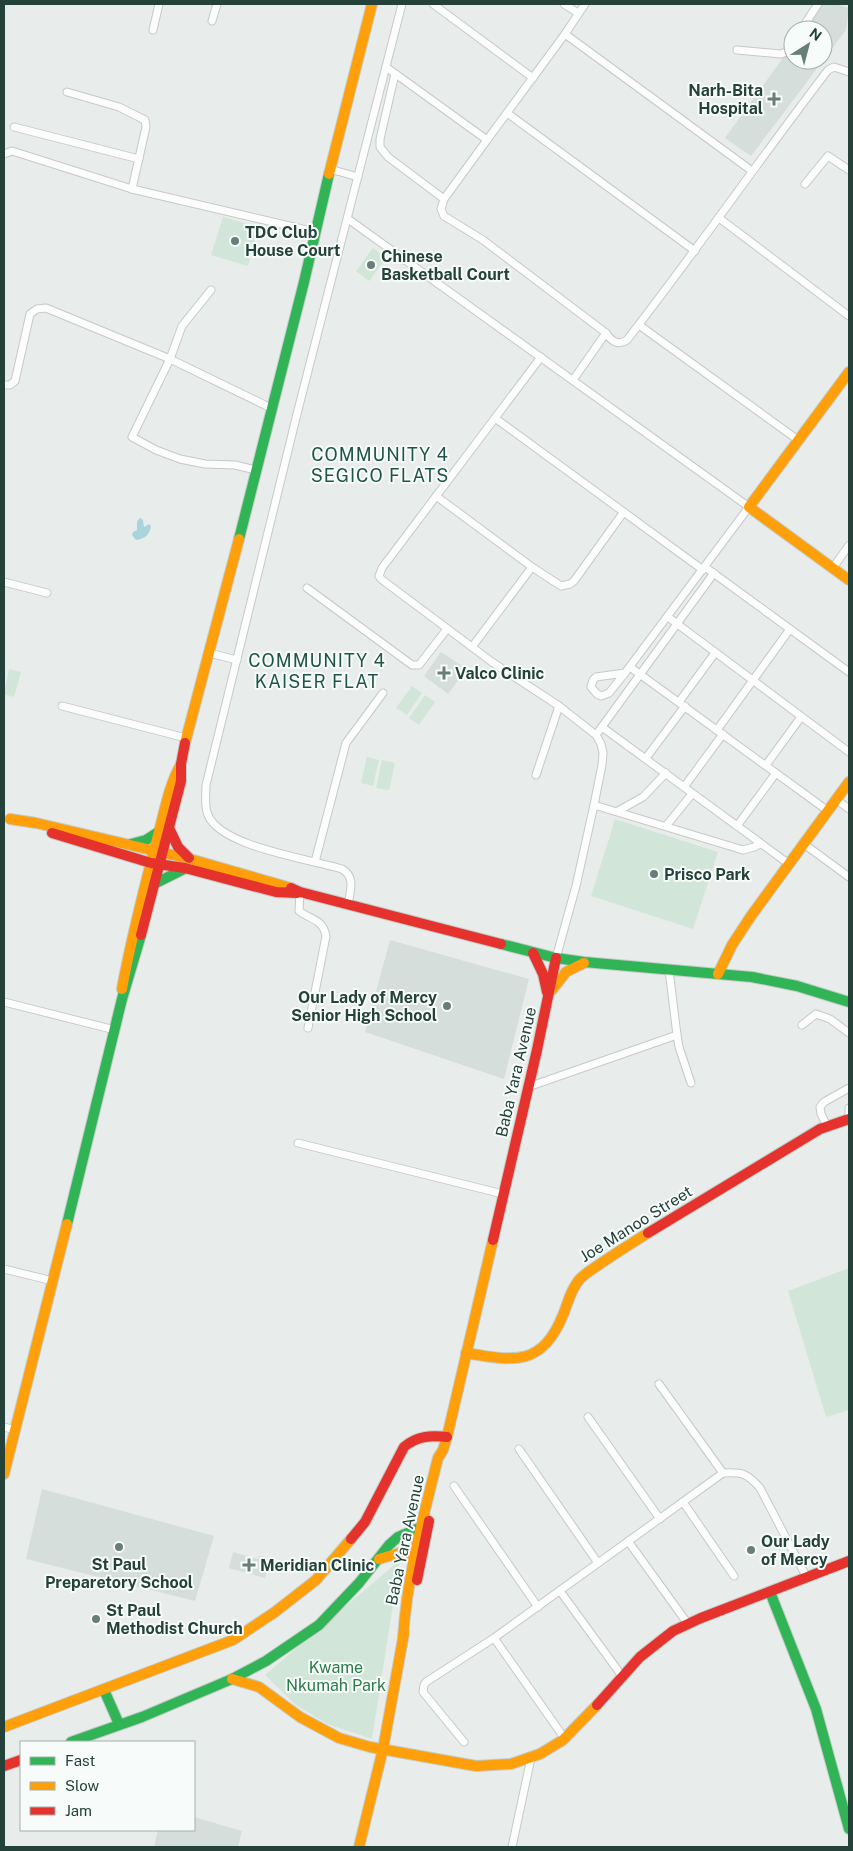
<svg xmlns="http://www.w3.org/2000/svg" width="853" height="1851" font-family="'Public Sans',sans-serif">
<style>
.built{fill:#d6dedb}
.green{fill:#d1e6d8}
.water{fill:#a9d4db}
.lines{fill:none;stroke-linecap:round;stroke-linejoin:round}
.street-casing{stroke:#c5cac8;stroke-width:9}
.fast-casing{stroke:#c3cbc8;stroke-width:12}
.slow-casing{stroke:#c3cbc8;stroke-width:12}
.jam-casing{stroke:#c3cbc8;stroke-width:12}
.street{stroke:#fcfcfc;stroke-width:7}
.fast{stroke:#30b455;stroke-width:10}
.slow{stroke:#ff9f0a;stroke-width:10}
.jam{stroke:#e5322d;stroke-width:10}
.poi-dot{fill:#697e78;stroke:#f7fbf9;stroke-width:2}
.labels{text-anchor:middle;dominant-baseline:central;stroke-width:4;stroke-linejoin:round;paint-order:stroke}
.poi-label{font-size:16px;font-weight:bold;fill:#24423a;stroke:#f7fbf9;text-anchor:start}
.street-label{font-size:16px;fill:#24423a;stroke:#f7fbf9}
.park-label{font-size:16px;fill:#2d7a4b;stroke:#f7fbf9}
.neighbourhood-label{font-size:18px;letter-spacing:1px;fill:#1f5548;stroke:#f7fbf9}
</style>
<rect width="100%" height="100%" fill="#e8edeb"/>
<g class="built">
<polygon points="823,4 836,4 849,8 846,30 751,156 725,138 793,44 793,60 823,60 823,30 803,30"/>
<polygon points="441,652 461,665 460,667 465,671 448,694 424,676"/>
<polygon points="390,940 529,979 504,1079 365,1032"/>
<polygon points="42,1489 214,1536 195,1601 26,1559"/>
<polygon points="233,1552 258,1559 259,1556 264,1557 264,1560 269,1562 265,1578 229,1568"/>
<polygon points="194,1817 242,1831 238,1847 154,1847 158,1830 194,1830"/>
</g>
<g class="green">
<polygon points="223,217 258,227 248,266 211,255"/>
<polygon points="373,248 386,258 369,281 356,271"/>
<polygon points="9,669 21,672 14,697 4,694"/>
<polygon points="412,686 422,693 407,715 396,708"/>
<polygon points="425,695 435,702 419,725 409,718"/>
<polygon points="367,757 379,760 373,786 361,783"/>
<polygon points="382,760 395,763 389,790 376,788"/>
<polygon points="615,819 718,852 693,929 591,896"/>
<polygon points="849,1268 849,1410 826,1417 788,1291"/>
<polygon points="400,1560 372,1739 327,1724 296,1705 265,1675"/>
</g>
<path class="water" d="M 140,518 L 143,520 L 144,527 L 149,524 L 151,526 C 150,534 145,539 136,540 L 132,535 L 133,532 L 137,530 L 137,521 Z"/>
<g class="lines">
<g class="street-casing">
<g id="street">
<polyline points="433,4 533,78"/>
<polyline points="564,4 578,13"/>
<polyline points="212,21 217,4"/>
<polyline points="153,30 159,4"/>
<polyline points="801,30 818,4"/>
<polyline points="565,34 752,171"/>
<polyline points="737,50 781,54 786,52 793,42"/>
<path d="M 386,67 L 487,140 L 444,199 L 441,209 L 444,216 L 483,240 L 606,333 C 611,341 618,346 627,340 C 696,251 760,159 828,70 L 834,67 L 849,72"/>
<polyline points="395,74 380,139 380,147 388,157 444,199"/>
<polyline points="67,92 119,107 145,120 146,127 132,189"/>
<polyline points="507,113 695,251"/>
<polyline points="14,127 139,159"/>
<polyline points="487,140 565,34 585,4"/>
<polyline points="4,154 12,151 132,189 315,232"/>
<polyline points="330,169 358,177"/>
<polyline points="805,184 828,156 849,170"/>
<polyline points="719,218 849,316"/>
<polyline points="348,219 749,507 625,673 609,693 601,696 597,694 591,687 593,680 596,677 625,673"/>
<polyline points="211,290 182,326 170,359 132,437 156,450 180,459 205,464 235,465 256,470"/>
<polyline points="639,325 798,440"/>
<polyline points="541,357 382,568 379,576 381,579 492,662 559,706 596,735 601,744 603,753 602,765 594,805 576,886 556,958"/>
<polyline points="573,380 606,333"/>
<polyline points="4,385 10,385 15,381 30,314 37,309 46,308 170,359 271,408"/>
<polyline points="495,418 703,570"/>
<polyline points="436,496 532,567 561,586 570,584 574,581 623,513"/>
<polyline points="705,567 849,672"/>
<polyline points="833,568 849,545"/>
<polyline points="4,582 47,593"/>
<polyline points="307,588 412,665 419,665 447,629"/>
<polyline points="668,617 849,752"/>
<polyline points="472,647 532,567"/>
<polyline points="209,653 237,660"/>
<polyline points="630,667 828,811"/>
<polyline points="679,702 715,653"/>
<polyline points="62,706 186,738"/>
<polyline points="602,727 789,864"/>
<polyline points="717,730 790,629"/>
<polyline points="596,735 714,573"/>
<polyline points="646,758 685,706"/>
<polyline points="766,765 801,717"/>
<polyline points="536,775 559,706"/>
<polyline points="684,787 723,734"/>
<polyline points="837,800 849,809"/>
<polyline points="594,805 743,850 754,847 760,844"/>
<polyline points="618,811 643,797 666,773"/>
<polyline points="666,826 692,794"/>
<polyline points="737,826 776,773"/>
<polyline points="804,844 849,877"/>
<polyline points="315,862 346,743 383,693"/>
<path d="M 300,892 L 299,911 C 311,920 323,919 326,936 L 308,1028"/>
<path d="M 348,905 C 350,891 356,877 342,869 C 310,859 221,847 208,815 C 204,806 206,795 206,785 L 297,414 L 402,4"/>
<polyline points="669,970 677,1035"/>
<polyline points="4,1002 115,1030"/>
<polyline points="802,1025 816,1014 830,1019 849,1033"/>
<polyline points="528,1087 677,1035 679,1047 691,1083"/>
<polyline points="849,1108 849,1116"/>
<polyline points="827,1126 821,1114 820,1107 824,1102 849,1088"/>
<polyline points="298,1143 503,1194"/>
<polyline points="4,1269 53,1281"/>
<polyline points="659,1384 723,1473"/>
<polyline points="588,1417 660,1519"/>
<polyline points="4,1427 15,1430"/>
<polyline points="519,1449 598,1563"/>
<polyline points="454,1486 538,1607"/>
<polyline points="683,1502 734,1576"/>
<polyline points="628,1541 688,1624"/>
<polyline points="560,1591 622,1676"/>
<polyline points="494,1638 565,1739"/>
<path d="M 464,1742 L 423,1692 L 424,1685 L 426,1682 L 494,1638 L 723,1473 C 742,1472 747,1473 760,1488 L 807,1578"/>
<polyline points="512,1847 531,1758"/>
</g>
</g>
<g class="fast-casing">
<g id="fast">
<polyline points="239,539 304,282 329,174"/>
<polyline points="131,844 146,840 160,831"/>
<polyline points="154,884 184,869"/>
<polyline points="501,944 556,958 584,962 752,977 797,986 849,1002"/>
<polyline points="67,1224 122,999 141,935"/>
<polyline points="770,1592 816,1709 849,1829"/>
<polyline points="104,1690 119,1724"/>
<polyline points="71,1742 142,1717 232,1679 266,1661 319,1625 359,1583 389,1545 398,1537 428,1524"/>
</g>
</g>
<g class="slow-casing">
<g id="slow">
<polyline points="329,174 372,4"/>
<polyline points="849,372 749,507 849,580"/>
<polyline points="185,743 239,539"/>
<polyline points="10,819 36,823 190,859 291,888"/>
<polyline points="718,974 732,945 751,916 849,782"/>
<path d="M 122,989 C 131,939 144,889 157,839 C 164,815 168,788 180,766"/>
<polyline points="552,990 566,972 584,963"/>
<path d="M 466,1353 C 514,1361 542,1367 563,1315 C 568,1303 570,1291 579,1280 C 584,1274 593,1269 600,1264 C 616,1253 632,1243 648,1233"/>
<polyline points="4,1474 67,1224"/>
<polyline points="379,1559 403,1552 414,1561"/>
<path d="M 403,1638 C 407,1576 423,1518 438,1458 L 443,1450 L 447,1437 L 493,1240"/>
<polyline points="232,1679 259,1687 300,1717 339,1738 370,1747 476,1766 511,1764 540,1754 563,1740 597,1705"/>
<polyline points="4,1727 233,1640 275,1612 316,1580 351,1539"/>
<polyline points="359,1847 383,1749 404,1633"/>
</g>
</g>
<g class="jam-casing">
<g id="jam">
<polyline points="169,828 178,847 189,858"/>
<polyline points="52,833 151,863 185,868 276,892 297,893"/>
<polyline points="291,888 300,892 501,944"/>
<polyline points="141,935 181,781 181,764 185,743"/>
<polyline points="533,953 543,974 547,992"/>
<polyline points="648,1233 820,1129 849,1119"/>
<polyline points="493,1240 537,1050 556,958"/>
<path d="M 351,1539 L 365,1522 L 404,1447 C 417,1436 431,1435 447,1437"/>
<polyline points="417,1580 429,1521"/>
<polyline points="597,1705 640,1657 673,1631 701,1618 849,1561"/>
<polyline points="4,1766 21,1760"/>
</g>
</g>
<use href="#street" class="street"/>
<use href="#fast" class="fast"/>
<use href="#slow" class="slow"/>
<use href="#jam" class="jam"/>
</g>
<g class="poi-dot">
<path d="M771.5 91.5h5v5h5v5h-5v5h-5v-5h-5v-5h5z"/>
<circle cx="235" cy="241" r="5"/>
<circle cx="371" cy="265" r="5"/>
<path d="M441.5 665.5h5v5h5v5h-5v5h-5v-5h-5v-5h5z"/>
<circle cx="654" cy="874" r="5"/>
<circle cx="447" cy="1006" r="5"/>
<circle cx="119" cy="1547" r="5"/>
<circle cx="751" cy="1550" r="5"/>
<path d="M246.5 1557.5h5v5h5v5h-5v5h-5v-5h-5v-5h5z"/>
<circle cx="96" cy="1619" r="5"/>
</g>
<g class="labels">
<g class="poi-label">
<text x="763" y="90" text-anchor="end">Narh-Bita<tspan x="763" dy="18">Hospital</tspan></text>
<text x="245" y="232">TDC Club<tspan x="245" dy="18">House Court</tspan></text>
<text x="381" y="256">Chinese<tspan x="381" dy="18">Basketball Court</tspan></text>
<text x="455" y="673">Valco Clinic</text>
<text x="664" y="874">Prisco Park</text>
<text x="437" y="997" text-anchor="end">Our Lady of Mercy<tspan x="437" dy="18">Senior High School</tspan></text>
<text x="761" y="1541">Our Lady<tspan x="761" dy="18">of Mercy</tspan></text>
<text x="119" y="1564" text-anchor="middle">St Paul<tspan x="119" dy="18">Preparetory School</tspan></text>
<text x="260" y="1565">Meridian Clinic</text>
<text x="106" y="1610">St Paul<tspan x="106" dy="18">Methodist Church</tspan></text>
</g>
<g class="street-label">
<text transform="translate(516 1072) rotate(-77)">Baba Yara Avenue</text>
<text transform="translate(636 1224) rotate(-32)">Joe Manoo Street</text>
<text transform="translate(405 1540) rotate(-78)">Baba Yara Avenue</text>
</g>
<g class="park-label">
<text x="336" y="1667">Kwame<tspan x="336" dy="18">Nkumah Park</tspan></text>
</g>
<g class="neighbourhood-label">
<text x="380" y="454">COMMUNITY 4<tspan x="380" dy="21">SEGICO FLATS</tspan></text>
<text x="317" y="660">COMMUNITY 4<tspan x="317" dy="21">KAISER FLAT</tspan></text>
</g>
</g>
<rect width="853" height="1851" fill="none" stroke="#24423a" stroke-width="10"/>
<rect x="20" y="1741" width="175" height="90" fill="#f7fbf9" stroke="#a3b1ad"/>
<rect x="30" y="1757" width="25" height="8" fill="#30b455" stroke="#a3b1ad"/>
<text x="65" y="1766" font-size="15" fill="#24423a">Fast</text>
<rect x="30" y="1782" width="25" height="8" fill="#ff9f0a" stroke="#a3b1ad"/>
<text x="65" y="1791" font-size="15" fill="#24423a">Slow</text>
<rect x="30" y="1807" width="25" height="8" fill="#e5322d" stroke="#a3b1ad"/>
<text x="65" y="1816" font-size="15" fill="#24423a">Jam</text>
<g transform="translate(808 45) rotate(36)"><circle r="24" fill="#f7fbf9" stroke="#a3b1ad"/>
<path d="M0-4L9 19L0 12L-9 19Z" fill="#697e78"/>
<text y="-8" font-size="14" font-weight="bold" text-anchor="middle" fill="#24423a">N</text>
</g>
</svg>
